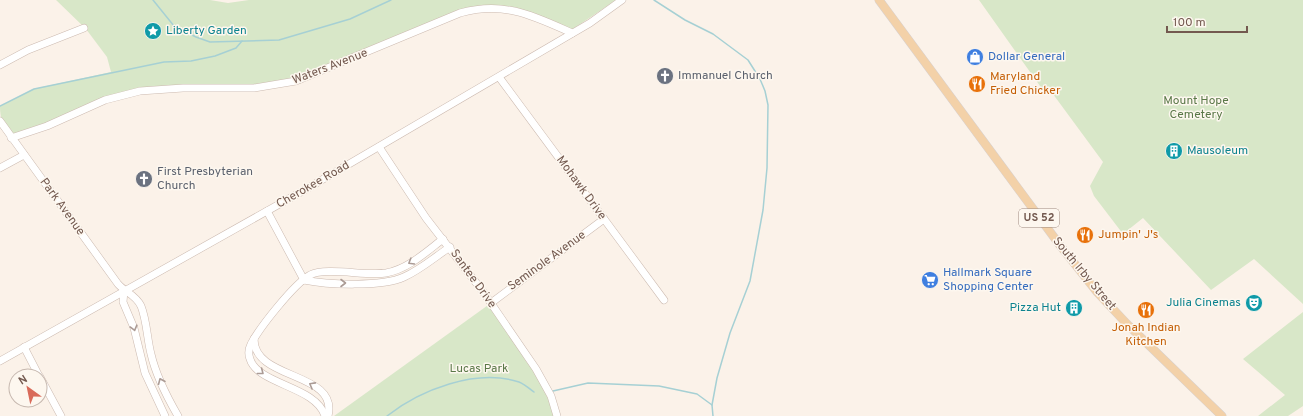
<svg xmlns="http://www.w3.org/2000/svg" width="1303" height="416" font-family="Overpass,sans-serif">
<style>
.green{fill:#d8e7c8}
.lines{fill:none;stroke-linecap:round;stroke-linejoin:round}
.stream{stroke:#a6d0d4;stroke-width:1.5}
.minor-casing{stroke:#ccbab0;stroke-width:8}
.major-casing{stroke:#d8d1ce;stroke-width:9}
.minor{stroke:#fff;stroke-width:7}
.major{stroke:#f3d1a8;stroke-width:8}
.oneway{stroke:#ab9b95}
.labels{text-anchor:middle;dominant-baseline:central;stroke-width:3;stroke-linejoin:round;paint-order:stroke}
.shield{fill:#fdf7ef;stroke:#9c887f;stroke-width:1}
.shield-label{font-size:11px;font-weight:bold;fill:#73594f}
.culture-label{font-size:12px;fill:#0d838f;stroke:#fdf7ef;text-anchor:start}
.shop-label{font-size:12px;fill:#366cbe;stroke:#fdf7ef;text-anchor:start}
.street-label{font-size:12px;fill:#73594f;stroke:#fdf7ef}
.worship-label{font-size:12px;fill:#5b616d;stroke:#fdf7ef;text-anchor:start}
.food-label{font-size:12px;fill:#c56008;stroke:#fdf7ef;text-anchor:start}
.park-label{font-size:12px;fill:#5a7848;stroke:#fdf7ef}
</style>
<rect width="100%" height="100%" fill="#fbf2e9"/>
<g class="green">
<path d="M 56,0 L 210,0 L 228,3 L 249,0 L 616,0 L 570,31 C 533,13 513,2 472,9 L 312,75 L 256,86 L 135,91 L 56,121 L 16,134 C 3,130 0,118 0,106 L 33,89 L 111,72 L 107,57 L 86,29 Z"/>
<polygon points="979,0 1303,0 1303,304 1254,259 1211,290 1143,218 1123,234 1094,196 1090,186 1103,162 1050,90 1045,93"/>
<polygon points="491,303 536,369 555,416 334,416"/>
<polygon points="1303,312 1303,406 1288,416 1258,416 1285,395 1243,359"/>
</g>
<g class="lines">
<g class="stream">
<polyline points="153,0 174,26 196,37 210,42 279,40 350,19 391,0"/>
<polyline points="654,0 685,20 713,34 748,60 760,79 765,91 768,105 767,168 763,210 750,281 730,333 717,378 712,405 713,416"/>
<polyline points="0,106 34,89 164,62 191,61 215,56 236,48 242,41"/>
<polyline points="553,391 588,383 659,386 697,394 712,405"/>
<path d="M 387,416 C 420,390 476,368 519,382 C 524,384 530,389 534,392"/>
</g>
<g class="minor-casing">
<g id="minor">
<polyline points="0,65 28,50 84,28"/>
<polyline points="499,77 664,300"/>
<path d="M 0,121 L 118,284 C 126,293 136,295 141,306 C 147,321 147,339 151,354 C 156,376 167,397 178,416"/>
<path d="M 11,138 L 47,126 L 105,100 L 140,91 L 183,88 L 254,88 L 296,81 L 460,13 C 504,1 532,15 572,33"/>
<polyline points="379,147 426,218 484,293 536,369 551,396 557,416"/>
<polyline points="0,168 24,155"/>
<polyline points="267,211 304,280"/>
<path d="M 304,280 C 328,285 382,287 404,277 C 420,270 435,257 450,247"/>
<polyline points="124,291 123,302 134,328 145,373 165,416"/>
<polyline points="491,303 604,219"/>
<path d="M 254,339 C 254,381 339,371 328,416"/>
<polyline points="24,347 39,376"/>
<polyline points="0,361 308,188 590,23 622,0"/>
<polyline points="40,377 61,416"/>
<path d="M 325,416 C 316,386 258,385 250,359 C 248,354 249,348 251,344 C 260,327 294,284 310,275 C 326,267 366,276 386,273 C 408,269 426,252 443,239"/>
</g>
</g>
<g class="major-casing">
<polyline id="major" points="879,0 1059,244 1097,292 1127,324 1222,416"/>
</g>
<use href="#minor" class="minor"/>
<use href="#major" class="major"/>
</g>
<defs><path id="oneway-chevron" d="M-2-3.5L2.5 0L-2 3.5" fill="none" stroke-width="1.6" stroke-linecap="round" stroke-linejoin="round"/></defs>
<g class="oneway">
<use href="#oneway-chevron" transform="translate(411 262) rotate(149)"/>
<use href="#oneway-chevron" transform="translate(343 283)"/>
<use href="#oneway-chevron" transform="translate(134 328) rotate(75)"/>
<use href="#oneway-chevron" transform="translate(261 372) rotate(38)"/>
<use href="#oneway-chevron" transform="translate(161 381) rotate(-113)"/>
<use href="#oneway-chevron" transform="translate(312 385) rotate(-151)"/>
</g>
<defs>
<g id="sight-disc" transform="scale(0.9)"><circle r="9.5" fill="#0f9aa8" stroke="#fdf7ef"/><path d="M0-6L1.8-2.2L6-1.7L2.9 1.2L3.7 5.4L0 3.3L-3.7 5.4L-2.9 1.2L-6-1.7L-1.8-2.2Z" fill="#fff"/></g>
<g id="shop-disc" transform="scale(0.9)"><circle r="9.5" fill="#3f7fe0" stroke="#fdf7ef"/><path d="M-5-2.5h2.3a2.7 3.5 0 0 1 5.4 0H5L5.5 6h-11ZM-1.5-2.5h3a1.5 2.3 0 0 0-3 0Z" fill="#fff"/></g>
<g id="church-disc" transform="scale(0.9)"><circle r="9.5" fill="#6b7280" stroke="#fdf7ef"/><path d="M-1.2-6h2.4v3.5h3.3v2.4h-3.3V6h-2.4V-.1h-3.3v-2.4h3.3Z" fill="#fff"/></g>
<g id="restaurant-disc" transform="scale(0.9)"><circle r="9.5" fill="#e8710a" stroke="#fdf7ef"/><path d="M-5-6h1v4h1v-4h1v4h1v-4h1v5L-1.5 .5V6h-2V.5L-5-1ZM5-6V6H3V1.5H1.5Q1.5-4 5-6Z" fill="#fff"/></g>
<g id="building-disc" transform="scale(0.9)"><circle r="9.5" fill="#0f9aa8" stroke="#fdf7ef"/><path d="M-4-6H4V6H1V3H-1V6H-4ZM-2.5-4.3h1.7v1.8h-1.7ZM.8-4.3h1.7v1.8H.8ZM-2.5-1h1.7V.8h-1.7ZM.8-1h1.7V.8H.8Z" fill="#fff"/></g>
<g id="supermarket-disc" transform="scale(0.9)"><circle r="9.5" fill="#3f7fe0" stroke="#fdf7ef"/><path d="M-6-5.5h2.5l.6 2H6L4.5 2H-2.5L-4.4-4H-6ZM-1.5 3.2a1.3 1.3 0 1 0 .1 0ZM3 3.2a1.3 1.3 0 1 0 .1 0Z" fill="#fff"/></g>
<g id="theatre-disc" transform="scale(0.9)"><circle r="9.5" fill="#0f9aa8" stroke="#fdf7ef"/><path d="M-5-5.5Q0-4 5-5.5V0Q5 5 0 6Q-5 5-5 0ZM-3.3-2.5H-1v1.5H-3.3ZM1-2.5H3.3v1.5H1ZM-2.8 1Q0 5.5 2.8 1Z" fill="#fff"/></g>
</defs>
<g fill-rule="evenodd">
<use href="#sight-disc" x="153" y="31"/>
<use href="#shop-disc" x="975" y="57"/>
<use href="#church-disc" x="665" y="76"/>
<use href="#restaurant-disc" x="977" y="84"/>
<use href="#building-disc" x="1174" y="151"/>
<use href="#church-disc" x="144" y="179"/>
<use href="#restaurant-disc" x="1085" y="235"/>
<use href="#supermarket-disc" x="930" y="280"/>
<use href="#theatre-disc" x="1254" y="303"/>
<use href="#building-disc" x="1074" y="308"/>
<use href="#restaurant-disc" x="1146" y="310"/>
</g>
<g class="labels">
<rect class="shield" x="1019" y="209" width="40" height="18" rx="3"/>
<g class="shield-label">
<text x="1039" y="218">US 52</text>
</g>
<g class="culture-label">
<text x="166" y="31">Liberty Garden</text>
<text x="1187" y="151">Mausoleum</text>
<text x="1241" y="303" text-anchor="end">Julia Cinemas</text>
<text x="1061" y="308" text-anchor="end">Pizza Hut</text>
</g>
<g class="shop-label">
<text x="988" y="57">Dollar General</text>
<text x="943" y="273">Hallmark Square<tspan x="943" dy="14">Shopping Center</tspan></text>
</g>
<g class="street-label">
<text transform="translate(330 67) rotate(-21)">Waters Avenue</text>
<text transform="translate(313 185) rotate(-30)">Cherokee Road</text>
<text transform="translate(581 188) rotate(54)">Mohawk Drive</text>
<text transform="translate(62 207) rotate(54)">Park Avenue</text>
<text transform="translate(547 261) rotate(-36)">Seminole Avenue</text>
<text transform="translate(1084 274) rotate(50)">South Irby Street</text>
<text transform="translate(473 279) rotate(54)">Santee Drive</text>
</g>
<g class="worship-label">
<text x="678" y="76">Immanuel Church</text>
<text x="157" y="172">First Presbyterian<tspan x="157" dy="14">Church</tspan></text>
</g>
<g class="food-label">
<text x="990" y="77">Maryland<tspan x="990" dy="14">Fried Chicker</tspan></text>
<text x="1098" y="235">Jumpin' J's</text>
<text x="1146" y="328" text-anchor="middle">Jonah Indian<tspan x="1146" dy="14">Kitchen</tspan></text>
</g>
<g class="park-label">
<text x="1196" y="101">Mount Hope<tspan x="1196" dy="14">Cemetery</tspan></text>
<text x="479" y="369">Lucas Park</text>
</g>
</g>
<g transform="translate(28 388) rotate(327)"><circle r="19" fill="#fdf7ef" stroke="#c6b8af"/>
<path d="M0-3L7 15L0 10L-7 15Z" fill="#d96b5a"/>
<text y="-6" font-size="11" font-weight="bold" text-anchor="middle" fill="#73594f">N</text>
</g>
<path d="M1167 26v6h80v-6" fill="none" stroke="#73594f" stroke-width="2"/>
<text x="1173" y="26" font-size="12" fill="#73594f" stroke="#fdf7ef" stroke-width="3" paint-order="stroke">100 m</text>
</svg>
